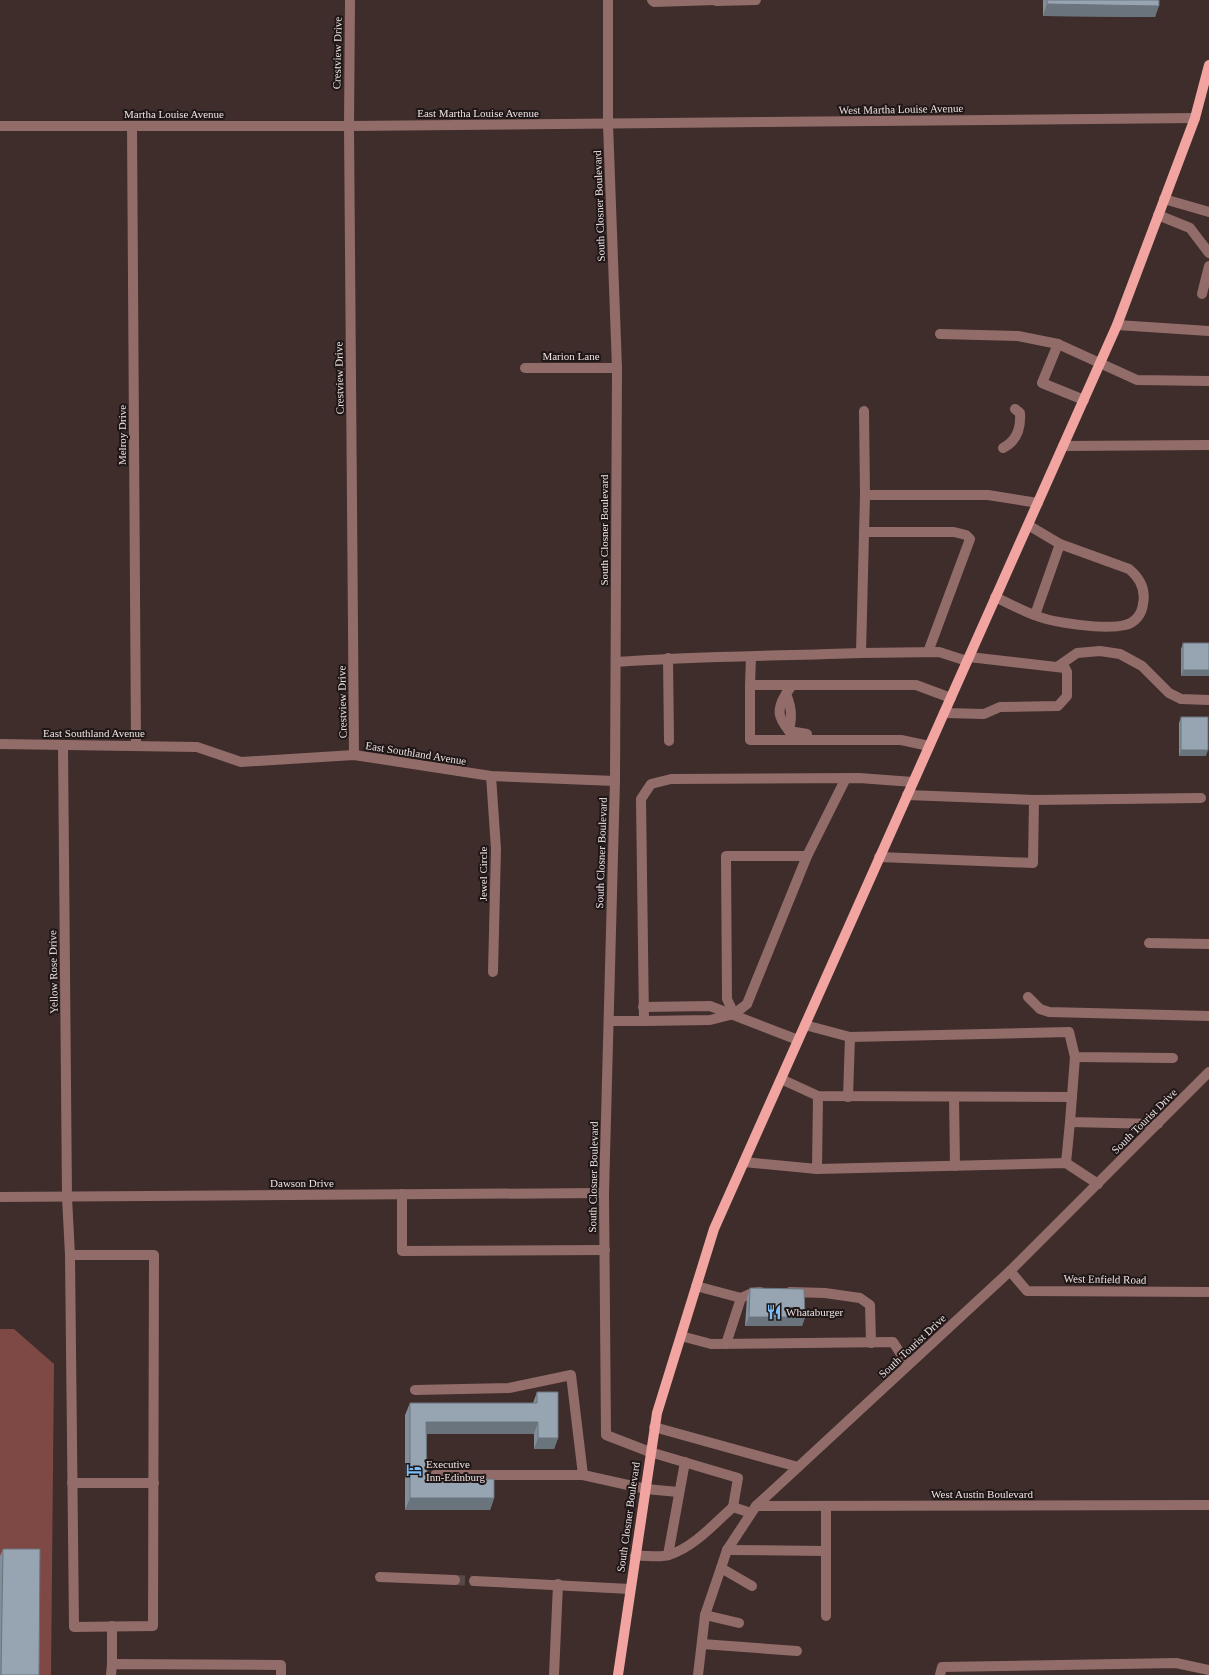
<svg xmlns="http://www.w3.org/2000/svg" width="1209" height="1675" font-family="'Times New Roman',serif">
<style>
.green{fill:#7e4845}
.lines{fill:none;stroke-linecap:round;stroke-linejoin:round}
.minor-tunnel{stroke:#584846;stroke-width:10;stroke-dasharray:10 5;stroke-linecap:butt}
.minor{stroke:#926c69;stroke-width:10}
.major{stroke:#f2a5a0;stroke-width:10}
.wall{fill:#828e9a}
.shaded-wall{fill:#6a747d}
.building{fill:#97a5b3;stroke:#6a747d}
.labels{text-anchor:middle;dominant-baseline:central;stroke-width:4;stroke-linejoin:round;paint-order:stroke}
.street-label{font-size:11px;fill:#eee2e1;stroke:#1f1717}
.poi-label{font-size:11px;fill:#eee2e1;stroke:#1f1717;text-anchor:start}
</style>
<rect width="100%" height="100%" fill="#3e2d2b"/>
<polygon class="green" points="0,1329 14,1329 54,1364 51,1675 0,1675"/>
<g class="lines">
<polyline class="minor-tunnel" points="455,1580 474,1581"/>
<g class="minor">
<polyline points="350,0 349,126 354,755"/>
<polyline points="608,0 608,124 617,368 615,781 604,1193 606,1435 650,1452 738,1478 733,1507"/>
<polyline points="652,0 654,2 716,0"/>
<polyline points="716,1 756,0"/>
<polyline points="0,126 349,126 1195,118"/>
<polyline points="132,126 136,745"/>
<polyline points="1164,199 1209,212"/>
<polyline points="1158,215 1190,228 1209,253"/>
<polyline points="1202,294 1209,266"/>
<polyline points="1117,325 1209,331"/>
<polyline points="940,334 1018,336 1058,344"/>
<polyline points="525,368 617,368"/>
<polyline points="1084,400 1042,383 1058,344 1137,380 1209,381"/>
<polyline points="864,411 865,495"/>
<polyline points="1063,446 1209,445"/>
<path d="M 1003,448 C 1017,441 1021,428 1020,413 L 1015,409"/>
<polyline points="864,532 954,532 966,535 970,539 928,652"/>
<path d="M 995,597 C 1008,603 1021,610 1034,615 C 1053,623 1105,630 1125,625 C 1135,623 1142,614 1143,604 C 1146,589 1140,578 1129,569 L 1060,544 L 1028,525"/>
<polyline points="1035,615 1060,544"/>
<polyline points="668,658 669,741"/>
<polyline points="967,661 939,652 861,653 865,495 988,495 1038,503"/>
<path d="M 616,662 C 697,656 779,656 861,653"/>
<polyline points="1057,667 1077,653 1100,651 1120,654 1142,666 1169,693 1181,699 1209,700"/>
<polyline points="750,685 751,657"/>
<path d="M 792,685 L 786,694 C 792,708 792,717 789,731 L 807,734"/>
<path d="M 786,694 C 776,710 778,717 789,731"/>
<polyline points="944,713 984,714 1000,707 1058,706 1067,696 1067,672 1065,668 969,657"/>
<polyline points="0,744 197,747 241,762 354,755 491,776 615,781"/>
<polyline points="63,746 67,1197 70,1255 154,1255 153,1626 74,1627 70,1255"/>
<polyline points="929,746 901,740 750,740 750,685 916,685 951,698"/>
<polyline points="491,776 496,849 493,972"/>
<polyline points="1034,800 1201,798"/>
<polyline points="807,856 846,778"/>
<polyline points="879,857 1033,863 1034,800 907,795"/>
<polyline points="1149,943 1209,944"/>
<polyline points="1028,997 1040,1009 1049,1012 1209,1016"/>
<polyline points="643,1007 710,1006 798,1040"/>
<polyline points="734,1014 727,999 726,856 807,856 747,1004 734,1014 710,1020 644,1021 641,799 651,784 671,779 859,778 913,782"/>
<polyline points="609,1021 644,1021"/>
<polyline points="805,1025 850,1037 1069,1032 1075,1057 1173,1058"/>
<polyline points="1075,1057 1070,1122 1158,1124"/>
<polyline points="781,1079 818,1096 1072,1097"/>
<polyline points="848,1097 850,1037"/>
<polyline points="954,1097 955,1166"/>
<polyline points="744,1162 817,1169 818,1096"/>
<polyline points="1066,1163 1070,1122"/>
<polyline points="817,1169 1066,1163 1098,1184"/>
<polyline points="402,1194 402,1251 605,1250"/>
<polyline points="0,1197 604,1193"/>
<polyline points="1010,1271 1027,1291 1209,1292"/>
<polyline points="696,1286 741,1298"/>
<polyline points="790,1292 825,1293 860,1298 870,1305 871,1343"/>
<polyline points="681,1336 711,1344 893,1342 908,1365"/>
<polyline points="726,1344 741,1298 752,1293 760,1292"/>
<polyline points="415,1390 509,1388 571,1375 583,1475"/>
<polyline points="654,1427 798,1467"/>
<polyline points="435,1475 583,1475 646,1489 678,1492"/>
<polyline points="72,1483 154,1483"/>
<polyline points="756,1506 1209,1505"/>
<polyline points="727,1550 826,1551"/>
<polyline points="668,1555 685,1462"/>
<path d="M 635,1556 C 645,1555 659,1558 669,1555 C 694,1547 714,1524 733,1507 L 751,1513"/>
<polyline points="721,1568 752,1586"/>
<polyline points="380,1577 455,1580"/>
<polyline points="474,1581 630,1589"/>
<polyline points="705,1615 739,1623"/>
<polyline points="826,1616 826,1506"/>
<polyline points="702,1644 797,1651"/>
<polyline points="112,1664 112,1626"/>
<polyline points="111,1675 112,1664 281,1665 281,1675"/>
<polyline points="554,1675 558,1584"/>
<polyline points="698,1675 705,1615 721,1568 727,1550 756,1506 1010,1271 1209,1072"/>
<polyline points="940,1675 942,1667 1176,1663 1209,1670"/>
</g>
<polyline class="major" points="618,1675 657,1413 714,1229 1117,325 1195,118 1209,65"/>
</g>
<g class="wall">
<polygon points="1043,0 1159,0 1155,17 1043,16"/>
<polygon points="1183,643 1209,643 1209,676 1181,676 1181,649"/>
<polygon points="1181,717 1206,756 1179,756 1179,723"/>
<polygon points="750,1288 805,1317 802,1326 745,1326 747,1297"/>
<polygon points="537,1392 558,1438 554,1449 534,1449 534,1434 427,1434 427,1479 494,1498 490,1510 405,1510 405,1415 410,1403 533,1403"/>
<polygon points="3,1549 39,1675 0,1675 0,1556"/>
</g>
<g class="shaded-wall">
<polygon points="1047,4 1159,6 1155,17 1043,16"/>
<polygon points="1183,670 1209,670 1209,676 1181,676"/>
<polygon points="1181,750 1208,750 1206,756 1179,756"/>
<polygon points="749,1317 805,1317 802,1326 745,1326"/>
<polygon points="426,1422 538,1422 534,1434 422,1434"/>
<polygon points="538,1438 558,1438 554,1449 534,1449"/>
<polygon points="410,1498 494,1498 490,1510 405,1510"/>
</g>
<g class="building">
<polygon points="1047,0 1159,0 1159,6 1047,4"/>
<rect x="1183" y="643" width="26" height="27"/>
<rect x="1181" y="717" width="27" height="33"/>
<polygon points="750,1288 804,1289 805,1317 749,1317"/>
<polygon points="537,1392 558,1392 558,1438 538,1438 538,1422 426,1422 427,1479 494,1479 494,1498 410,1498 410,1403 537,1403"/>
<polygon points="3,1549 40,1549 39,1675 1,1675"/>
</g>
<defs>
<g id="restaurant-bare" transform="scale(1.2)"><path d="M-5-6h1v4h1v-4h1v4h1v-4h1v5L-1.5 .5V6h-2V.5L-5-1ZM5-6V6H3V1.5H1.5Q1.5-4 5-6Z" fill="#7dbef9" stroke="#1f1717" stroke-width="2.5" paint-order="stroke"/></g>
<g id="hotel-bare" transform="scale(1.2)"><path d="M-6-4.5h1.5V1H6V5H4.5V3h-9V5H-6ZM-4 0a1.8 1.8 0 1 1 3.6 0ZM.5 0V-2.5h3Q6-2.5 6 0Z" fill="#7dbef9" stroke="#1f1717" stroke-width="2.5" paint-order="stroke"/></g>
</defs>
<g fill-rule="evenodd">
<use href="#restaurant-bare" x="774" y="1312"/>
<use href="#hotel-bare" x="414" y="1470"/>
</g>
<g class="labels">
<g class="street-label">
<text transform="translate(337 53) rotate(-89)">Crestview Drive</text>
<text transform="translate(901 109) rotate(-1)">West Martha Louise Avenue</text>
<text x="478" y="113">East Martha Louise Avenue</text>
<text x="174" y="114">Martha Louise Avenue</text>
<text transform="translate(599 206) rotate(-92)">South Closner Boulevard</text>
<text x="571" y="356">Marion Lane</text>
<text transform="translate(339 378) rotate(-91)">Crestview Drive</text>
<text transform="translate(122 435) rotate(-90)">Melroy Drive</text>
<text transform="translate(604 530) rotate(-90)">South Closner Boulevard</text>
<text transform="translate(342 702) rotate(-91)">Crestview Drive</text>
<text x="94" y="733">East Southland Avenue</text>
<text transform="translate(416 753) rotate(9)">East Southland Avenue</text>
<text transform="translate(601 853) rotate(-88)">South Closner Boulevard</text>
<text transform="translate(483 874) rotate(-90)">Jewel Circle</text>
<text transform="translate(53 972) rotate(-91)">Yellow Rose Drive</text>
<text transform="translate(1144 1121) rotate(-45)">South Tourist Drive</text>
<text transform="translate(593 1177) rotate(-89)">South Closner Boulevard</text>
<text x="302" y="1183">Dawson Drive</text>
<text transform="translate(1105 1279) rotate(1)">West Enfield Road</text>
<text transform="translate(912 1346) rotate(-43)">South Tourist Drive</text>
<text x="982" y="1494">West Austin Boulevard</text>
<text transform="translate(628 1517) rotate(-82)">South Closner Boulevard</text>
</g>
<g class="poi-label">
<text x="786" y="1312">Whataburger</text>
<text x="426" y="1464">Executive<tspan x="426" dy="13">Inn-Edinburg</tspan></text>
</g>
</g>
</svg>
